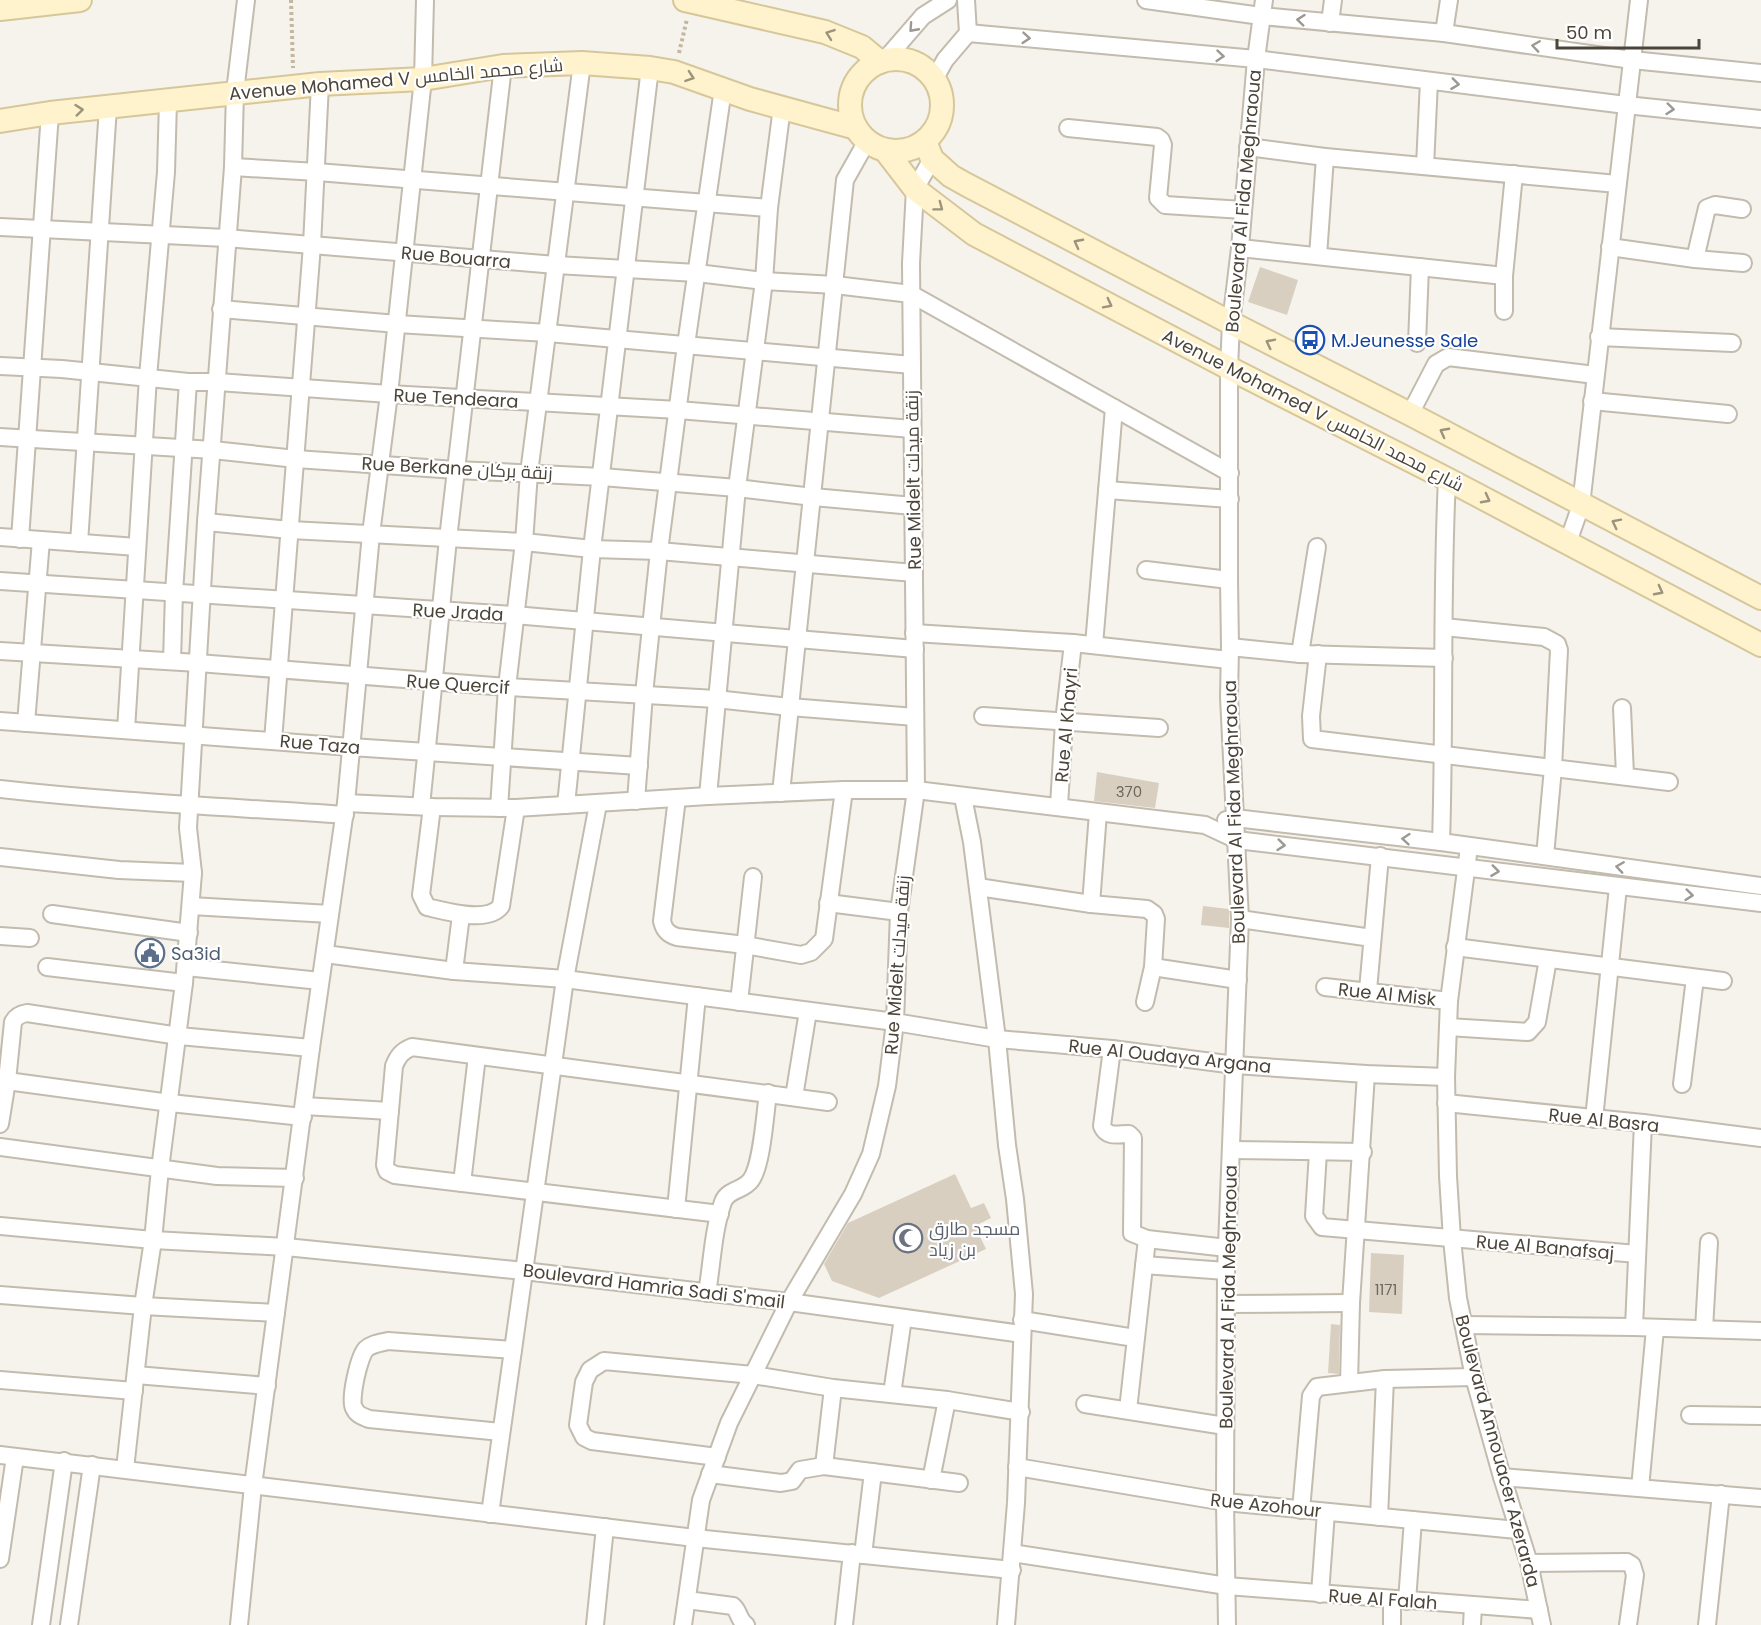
<svg xmlns="http://www.w3.org/2000/svg" width="1761" height="1625" font-family="Poppins,Cairo,sans-serif">
<style>
.building{fill:#d8cfc1}
.lines{fill:none;stroke-linecap:round;stroke-linejoin:round}
.street-casing{stroke:#c2bbae;stroke-width:20}
.secondary-casing{stroke:#d6c79b;stroke-width:26}
.path{stroke:#c4b79f;stroke-width:4;stroke-dasharray:3 3;stroke-linecap:butt}
.street{stroke:#fff;stroke-width:16}
.secondary{stroke:#fff3cd;stroke-width:22}
.oneway{stroke:#9c9892}
.oneway2{stroke:#9c937c}
.labels{text-anchor:middle;dominant-baseline:central;stroke-width:4.5;stroke-linejoin:round;paint-order:stroke}
.number-label{font-size:15px;fill:#6e675b}
.street-label{font-size:18px;fill:#4b4439;stroke:#fff}
.transit-label{font-size:18px;fill:#164399;stroke:#fff;text-anchor:start}
.service-label{font-size:18px;fill:#4e5e75;stroke:#fff;text-anchor:start}
.worship-label{font-size:18px;fill:#5b616d;stroke:#fff;text-anchor:start}
</style>
<rect width="100%" height="100%" fill="#f6f3ec"/>
<g class="building">
<polygon points="1260,267 1298,280 1287,315 1248,302"/>
<polygon points="1097,772 1159,783 1155,808 1094,801"/>
<polygon points="1203,906 1229,909 1229,928 1201,925"/>
<polygon points="955,1174 971,1208 984,1203 991,1218 975,1226 986,1249 879,1298 832,1281 824,1264 848,1223"/>
<polygon points="1371,1253 1404,1255 1402,1314 1369,1312"/>
<polygon points="1331,1324 1340,1325 1339,1374 1328,1373"/>
</g>
<g class="lines">
<g class="street-casing">
<g id="street">
<polyline points="1146,0 1261,16 1444,33 1632,60 1761,73"/>
<polyline points="1330,23 1333,0"/>
<polyline points="968,33 1256,59 1626,105 1761,119"/>
<polyline points="1444,33 1449,0"/>
<polyline points="884,61 923,16 948,0"/>
<polyline points="934,80 945,60 968,33 966,0"/>
<polyline points="1068,128 1157,137 1161,140 1163,145 1158,198 1165,205 1243,210"/>
<polyline points="1248,147 1325,157 1617,184"/>
<polyline points="1425,166 1429,81"/>
<polyline points="233,167 317,172 769,208"/>
<polyline points="0,227 226,238 556,265 697,273 764,281 835,285 911,294 1230,473"/>
<polyline points="1610,247 1695,259 1743,263"/>
<polyline points="1240,248 1504,276"/>
<polyline points="1318,256 1325,157"/>
<polyline points="1695,259 1707,208 1715,205 1742,209"/>
<polyline points="221,309 397,324 548,333 912,365"/>
<polyline points="1504,311 1504,276 1514,174"/>
<polyline points="1599,337 1732,343"/>
<polyline points="1417,343 1420,267"/>
<polyline points="0,366 62,369 188,382 218,382 389,394 678,410 912,429"/>
<polyline points="1592,401 1728,414"/>
<polyline points="1410,414 1436,364 1448,357 1595,375"/>
<polyline points="0,437 213,450 296,459 456,470 602,477 737,488 813,497 913,506"/>
<polyline points="1107,490 1230,499"/>
<polyline points="206,522 290,530 524,542 592,549 659,551 914,573"/>
<polyline points="0,537 137,547"/>
<polyline points="20,539 50,113"/>
<polyline points="1568,542 1581,505 1639,0"/>
<polyline points="79,543 108,107"/>
<polyline points="1146,570 1229,580"/>
<polyline points="0,581 514,615 915,649"/>
<polyline points="1444,627 1544,637 1557,644 1559,650 1553,768 1545,856"/>
<polyline points="914,633 1073,643 1229,660"/>
<polyline points="1094,645 1114,408"/>
<polyline points="1230,647 1300,654 1444,658"/>
<polyline points="0,651 198,663 507,687 716,699 790,707 915,717"/>
<polyline points="1300,654 1317,547"/>
<polyline points="1318,654 1311,716 1312,739 1669,782"/>
<polyline points="172,661 174,593 188,382"/>
<polyline points="1622,708 1625,775"/>
<polyline points="983,716 1159,728"/>
<polyline points="0,721 351,747 639,766"/>
<polyline points="26,723 41,540"/>
<polyline points="126,730 148,377 166,172 168,101"/>
<polyline points="273,741 312,245 320,84"/>
<path d="M 0,789 C 115,802 230,807 345,815"/>
<polyline points="781,793 845,180 867,141"/>
<polyline points="708,796 737,488 764,281 769,208 782,107"/>
<polyline points="963,797 972,842 997,1039 1007,1145 1015,1199 1024,1294 1016,1503 1006,1625"/>
<path d="M 677,798 L 662,921 C 664,930 668,934 677,937 L 745,945 L 801,955 L 811,952 L 824,939 L 844,790"/>
<polyline points="636,801 644,694 659,551 686,345 723,89"/>
<polyline points="346,803 432,807 516,808 708,796 844,790 916,790 1205,825 1237,840 1761,903"/>
<polyline points="566,805 592,549 650,68"/>
<polyline points="421,806 448,539 503,66"/>
<polyline points="1059,806 1064,722 1073,643"/>
<path d="M 432,807 L 421,895 L 427,907 C 445,911 488,924 501,906 L 516,808"/>
<polyline points="499,808 507,687 524,542 529,473 582,63"/>
<polyline points="1226,820 1235,818 1441,842 1761,886"/>
<path d="M 1441,842 C 1445,721 1441,600 1447,479"/>
<polyline points="1469,847 1449,1001 1446,1077 1448,1176 1452,1239 1458,1298 1474,1377 1502,1477 1529,1563 1542,1625"/>
<polyline points="0,857 119,870 193,873"/>
<polyline points="978,887 1091,904 1147,909 1154,914 1156,919 1153,967 1145,1002"/>
<polyline points="828,903 899,912"/>
<polyline points="1091,904 1098,813"/>
<polyline points="191,906 330,914"/>
<polyline points="52,914 189,933"/>
<polyline points="1240,919 1372,938"/>
<polyline points="0,936 30,938"/>
<polyline points="1455,947 1723,981"/>
<polyline points="325,954 454,971 565,979 895,1022 997,1039 1112,1049 1235,1065 1366,1074 1446,1077"/>
<polyline points="47,967 184,983"/>
<polyline points="186,967 320,981"/>
<polyline points="1153,967 1238,980"/>
<polyline points="454,971 461,915"/>
<polyline points="1325,987 1449,1001"/>
<polyline points="1368,990 1380,856"/>
<polyline points="739,1002 753,877"/>
<polyline points="1448,1027 1528,1032 1537,1022 1548,959"/>
<path d="M 1112,1049 L 1102,1126 C 1107,1138 1118,1134 1129,1134 L 1133,1138 L 1132,1233 L 1147,1239 L 1227,1248"/>
<polyline points="7,1081 170,1103 303,1117"/>
<polyline points="1682,1084 1695,978"/>
<polyline points="794,1097 808,1011"/>
<polyline points="1446,1103 1643,1123 1761,1138"/>
<polyline points="304,1106 390,1111"/>
<polyline points="1594,1119 1618,887"/>
<path d="M 0,1124 L 7,1081 L 13,1022 C 16,1016 21,1014 27,1013 L 179,1036 L 311,1048"/>
<polyline points="0,1147 217,1176 295,1178"/>
<polyline points="1232,1150 1363,1152"/>
<polyline points="1318,1152 1314,1216 1322,1227 1637,1254"/>
<polyline points="462,1183 477,1056"/>
<polyline points="676,1209 697,996"/>
<path d="M 720,1214 L 395,1175 L 387,1171 L 385,1165 L 394,1066 C 398,1056 402,1051 412,1047 L 828,1102"/>
<polyline points="0,1226 153,1240 286,1247 524,1271 789,1302 1022,1334"/>
<polyline points="1144,1265 1226,1271"/>
<path d="M 707,1293 C 712,1264 713,1230 723,1202 C 728,1189 743,1191 751,1180 C 762,1165 765,1114 768,1093"/>
<polyline points="0,1295 143,1306 276,1313"/>
<polyline points="1227,1304 1351,1303"/>
<polyline points="1022,1320 1135,1338"/>
<polyline points="1464,1325 1634,1327 1761,1331"/>
<polyline points="1634,1327 1643,1123"/>
<polyline points="1704,1329 1709,1242"/>
<polyline points="136,1375 267,1386"/>
<polyline points="0,1380 134,1391"/>
<polyline points="1349,1383 1351,1303 1366,1074"/>
<polyline points="892,1394 903,1318"/>
<polyline points="1085,1404 1225,1426"/>
<polyline points="1128,1410 1147,1239"/>
<polyline points="1690,1415 1761,1416"/>
<path d="M 501,1432 L 369,1419 C 362,1416 357,1415 354,1408 C 349,1400 359,1356 366,1349 C 371,1344 380,1343 388,1341 L 513,1350"/>
<polyline points="0,1455 695,1538 1012,1570"/>
<polyline points="717,1457 592,1441 584,1437 578,1425 584,1382 590,1370 604,1361 753,1375 833,1388 947,1400 1021,1412"/>
<polyline points="824,1466 833,1388"/>
<polyline points="1017,1467 1225,1502 1517,1530"/>
<polyline points="125,1469 143,1306 153,1240 160,1169 184,983 193,873 188,828 206,522 233,167 235,92 246,0"/>
<polyline points="710,1474 781,1483 792,1481 800,1470 824,1466 959,1483"/>
<polyline points="1502,1477 1761,1498"/>
<polyline points="931,1480 947,1400"/>
<polyline points="1640,1488 1655,1329"/>
<polyline points="1301,1510 1311,1396 1317,1387 1385,1379 1474,1377"/>
<polyline points="490,1514 565,979 598,804"/>
<polyline points="1379,1517 1385,1379"/>
<polyline points="1012,1553 1227,1586 1539,1610"/>
<polyline points="863,1555 873,1472"/>
<polyline points="0,1559 15,1457"/>
<polyline points="1529,1563 1627,1562 1632,1565 1635,1575 1628,1625"/>
<polyline points="1320,1594 1326,1512"/>
<path d="M 687,1600 L 733,1606 C 740,1612 738,1620 746,1625"/>
<polyline points="1407,1601 1413,1520"/>
<polyline points="41,1625 64,1461"/>
<polyline points="69,1625 92,1465"/>
<polyline points="239,1625 253,1486 311,1048 346,803 371,534 389,394 423,79 425,0"/>
<polyline points="595,1625 605,1527"/>
<polyline points="683,1625 701,1500 729,1423 789,1302 853,1194 871,1154 887,1086 895,1022 899,912 916,790 911,263 915,189 932,159"/>
<polyline points="844,1625 852,1553"/>
<polyline points="1227,1625 1225,1502 1226,1271 1240,919 1229,697 1230,647 1229,580 1229,368 1231,323 1240,248 1256,59 1264,0"/>
<polyline points="1392,1625 1392,1600"/>
<polyline points="1472,1625 1473,1606"/>
<polyline points="1707,1625 1721,1494"/>
</g>
</g>
<g class="secondary-casing">
<g id="secondary">
<polyline points="685,0 825,32 862,47 880,62"/>
<polyline points="0,9 80,0"/>
<circle cx="896" cy="105" r="46"/>
<polyline points="0,121 50,113 320,84 423,79 503,66 582,63 650,68 674,72 750,99 856,128"/>
<polyline points="925,141 932,159 951,176 967,185 1231,323 1410,414 1761,598"/>
<polyline points="885,150 915,189 974,234 1229,368 1447,479 1761,645"/>
</g>
</g>
<g class="path">
<polyline points="291,0 293,68"/>
<polyline points="679,53 687,19"/>
</g>
<use href="#street" class="street"/>
<use href="#secondary" class="secondary"/>
</g>
<defs><path id="oneway-chevron" d="M-2-3.5L2.5 0L-2 3.5" fill="none" stroke-width="1.6" stroke-linecap="round" stroke-linejoin="round" transform="scale(1.5)"/></defs>
<g class="oneway">
<use href="#oneway-chevron" transform="translate(1301 20) rotate(-174)"/>
<use href="#oneway-chevron" transform="translate(913 28) rotate(132)"/>
<use href="#oneway-chevron" transform="translate(1026 38) rotate(5)"/>
<use href="#oneway-chevron" transform="translate(1536 46) rotate(-172)"/>
<use href="#oneway-chevron" transform="translate(1220 56) rotate(5)"/>
<use href="#oneway-chevron" transform="translate(1455 84) rotate(7)"/>
<use href="#oneway-chevron" transform="translate(1670 109) rotate(6)"/>
<use href="#oneway-chevron" transform="translate(1406 839) rotate(-175)"/>
<use href="#oneway-chevron" transform="translate(1281 845) rotate(6)"/>
<use href="#oneway-chevron" transform="translate(1620 867) rotate(-172)"/>
<use href="#oneway-chevron" transform="translate(1495 871) rotate(7)"/>
<use href="#oneway-chevron" transform="translate(1689 895) rotate(6)"/>
</g>
<g class="oneway2">
<use href="#oneway-chevron" transform="translate(830 34) rotate(-160)"/>
<use href="#oneway-chevron" transform="translate(690 77) rotate(19)"/>
<use href="#oneway-chevron" transform="translate(79 110) rotate(-6)"/>
<use href="#oneway-chevron" transform="translate(939 207) rotate(37)"/>
<use href="#oneway-chevron" transform="translate(1078 243) rotate(-152)"/>
<use href="#oneway-chevron" transform="translate(1108 304) rotate(27)"/>
<use href="#oneway-chevron" transform="translate(1270 343) rotate(-153)"/>
<use href="#oneway-chevron" transform="translate(1444 432) rotate(-152)"/>
<use href="#oneway-chevron" transform="translate(1486 499) rotate(28)"/>
<use href="#oneway-chevron" transform="translate(1616 523) rotate(-153)"/>
<use href="#oneway-chevron" transform="translate(1659 591) rotate(28)"/>
</g>
<defs>
<g id="bus-ring" transform="scale(1.5)"><circle r="9.5" fill="#fff" stroke="#1a4fb4" stroke-width="1.5"/><path d="M-5-6H5V4H4V6H2V4H-2V6H-4V4H-5ZM-3.5-4V0h7V-4ZM-3.5 1.2v1.5H-2V1.2ZM2 1.2v1.5H3.5V1.2Z" fill="#1a4fb4"/></g>
<g id="civic-ring" transform="scale(1.5)"><circle r="9.5" fill="#fff" stroke="#5c6f8a" stroke-width="1.5"/><path d="M-.6-6.5H3V-4.5H.6V-3L4-1V1h2V6H-6V1h2V-1L-.6-3ZM-1.2 2.5V6h2.4V2.5Z" fill="#5c6f8a"/></g>
<g id="mosque-ring" transform="scale(1.5)"><circle r="9.5" fill="#fff" stroke="#6b7280" stroke-width="1.5"/><path d="M3.5-4.9A6 6 0 1 0 3.5 4.9A5 5 0 1 1 3.5-4.9Z" fill="#6b7280"/></g>
</defs>
<g fill-rule="evenodd">
<use href="#bus-ring" x="1310" y="340"/>
<use href="#civic-ring" x="150" y="953"/>
<use href="#mosque-ring" x="908" y="1238"/>
</g>
<g class="labels">
<g class="number-label">
<text x="1129" y="791">370</text>
<text x="1386" y="1289">1171</text>
</g>
<g class="street-label">
<text transform="translate(396 79) rotate(-5)">Avenue Mohamed V شارع محمد الخامس</text>
<text transform="translate(1243 201) rotate(-85)">Boulevard Al Fida Meghraoua</text>
<text transform="translate(456 257) rotate(5)">Rue Bouarra</text>
<text transform="translate(456 398) rotate(3)">Rue Tendeara</text>
<text transform="translate(1313 410) rotate(27)">Avenue Mohamed V شارع محمد الخامس</text>
<text transform="translate(457 468) rotate(3)">Rue Berkane زنقة بركان</text>
<text transform="translate(913 480) rotate(-91)">Rue Midelt زنقة ميدلت</text>
<text transform="translate(458 612) rotate(3)">Rue Jrada</text>
<text transform="translate(458 684) rotate(4)">Rue Quercif</text>
<text transform="translate(1066 725) rotate(-85)">Rue Al Khayri</text>
<text transform="translate(320 744) rotate(5)">Rue Taza</text>
<text transform="translate(1234 812) rotate(-92)">Boulevard Al Fida Meghraoua</text>
<text transform="translate(897 965) rotate(-86)">Rue Midelt زنقة ميدلت</text>
<text transform="translate(1387 994) rotate(6)">Rue Al Misk</text>
<text transform="translate(1170 1056) rotate(6)">Rue Al Oudaya Argana</text>
<text transform="translate(1604 1120) rotate(6)">Rue Al Basra</text>
<text transform="translate(1545 1247) rotate(5)">Rue Al Banafsaj</text>
<text transform="translate(654 1286) rotate(7)">Boulevard Hamria Sadi S'mail</text>
<text transform="translate(1228 1297) rotate(-89)">Boulevard Al Fida Meghraoua</text>
<text transform="translate(1498 1451) rotate(75)">Boulevard Annouacer Azerarda</text>
<text transform="translate(1266 1505) rotate(6)">Rue Azohour</text>
<text transform="translate(1383 1599) rotate(4)">Rue Al Falah</text>
</g>
<g class="transit-label">
<text x="1331" y="340">M.Jeunesse Sale</text>
</g>
<g class="service-label">
<text x="171" y="953">Sa3id</text>
</g>
<g class="worship-label">
<text x="929" y="1228">مسجد طارق<tspan x="929" dy="21">بن زياد</tspan></text>
</g>
</g>
<path d="M1557 39v9h142v-9" fill="none" stroke="#4b4439" stroke-width="3"/>
<text x="1566" y="39" font-size="18" fill="#4b4439" stroke="#ffffff" stroke-width="4.5" paint-order="stroke">50 m</text>
</svg>
